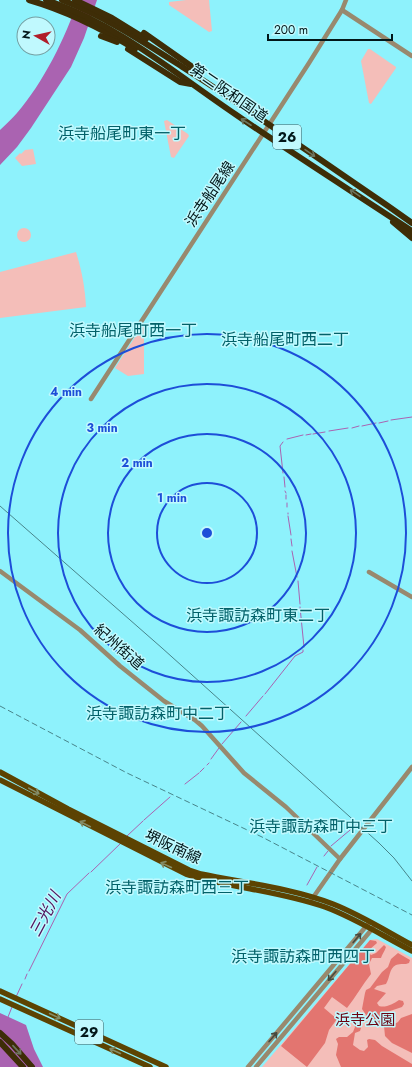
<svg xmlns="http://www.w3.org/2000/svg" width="412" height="1067" font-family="Jost,'Noto Sans JP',sans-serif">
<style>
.green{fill:#f4beb9}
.forest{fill:#e37570}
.water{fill:#aa63b1}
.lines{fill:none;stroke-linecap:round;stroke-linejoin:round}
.stream{stroke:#aa63b1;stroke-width:1}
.minor{stroke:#98896e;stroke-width:4.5}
.major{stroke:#5c4302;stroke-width:5.5}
.highway{stroke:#3e2d07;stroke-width:6}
.tram{stroke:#48858b;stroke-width:1}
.rail{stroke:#48858b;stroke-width:1;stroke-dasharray:6 3;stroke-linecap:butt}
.oneway{stroke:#6c745d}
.oneway2{stroke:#848c67}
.oneway3{stroke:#464a3f}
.ring{fill:none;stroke:#1d4ed8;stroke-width:2}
.labels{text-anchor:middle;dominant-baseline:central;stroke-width:3;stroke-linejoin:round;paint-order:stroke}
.shield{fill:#c0f9fe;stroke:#3b5b5e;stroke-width:1}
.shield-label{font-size:14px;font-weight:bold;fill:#021719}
.street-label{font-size:15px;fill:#021719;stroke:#c0f9fe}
.park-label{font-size:15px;fill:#6c0110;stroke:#c0f9fe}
.neighbourhood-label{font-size:16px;fill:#026169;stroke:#c0f9fe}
.water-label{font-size:16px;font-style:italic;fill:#520e59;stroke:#c0f9fe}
.centre{fill:#1d4ed8;stroke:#c0f9fe;stroke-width:2}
.ring-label{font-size:12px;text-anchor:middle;font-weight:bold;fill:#1d4ed8;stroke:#c0f9fe;stroke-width:3;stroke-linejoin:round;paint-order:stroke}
</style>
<rect width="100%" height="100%" fill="#8ef2fc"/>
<g class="green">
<polygon points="186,0 209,0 212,31 209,32 169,5 169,2"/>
<polygon points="368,49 370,49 396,67 396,68 371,104 369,103 361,61"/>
<polygon points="167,120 188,134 189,136 174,158 171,157 164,121"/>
<polygon points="33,149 36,164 22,166 15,158 20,153 21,154 25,150"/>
<circle cx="24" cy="235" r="7"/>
<path d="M 76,252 C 82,271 85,288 86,307 L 0,318 L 0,272 Z"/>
<polygon points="144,323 144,374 128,376 115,368"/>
<polygon points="377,939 412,958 412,1067 262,1067 370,940"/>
</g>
<g class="forest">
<path d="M 370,940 L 376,941 L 377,943 L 369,950 L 369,953 L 371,955 L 376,953 L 384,945 L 386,947 C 385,951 382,954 381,958 L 372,958 L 369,964 L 371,974 C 362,985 356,997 347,1008 L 332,997 L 324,1008 L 337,1019 L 329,1030 L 325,1043 L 307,1067 L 281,1046 Z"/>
<path d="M 398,953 L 410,960 L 409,963 C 405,965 401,963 396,965 C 389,968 390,978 386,984 L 377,986 L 374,989 L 386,993 L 377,1003 L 379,1006 C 386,1008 393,1004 399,1000 L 403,1001 L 404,1004 L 402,1007 L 387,1012 L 385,1017 L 387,1026 L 389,1027 L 398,1022 L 401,1018 L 412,1014 L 412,1053 L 392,1043 L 385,1036 L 384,1026 L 381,1024 L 373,1025 L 362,1009 L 365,993 L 366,990 L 370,988 L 382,972 L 388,967 L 391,959 Z"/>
<polygon points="353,1015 361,1028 360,1031 355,1033 353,1045 360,1050 364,1051 368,1047 367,1040 369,1039 375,1040 382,1046 412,1064 412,1067 341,1067 336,1055 338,1044 336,1039 339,1037 347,1037 353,1032 355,1027 351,1018"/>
</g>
<g class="water">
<path d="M 78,0 L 97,0 L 84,38 L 71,67 L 31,128 L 17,147 L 0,165 L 0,130 C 6,124 12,119 17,113 C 43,83 66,37 78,0 Z"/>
<polygon points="0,1013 26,1025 34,1049 43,1067 0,1067"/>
</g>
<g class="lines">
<g class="stream">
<polyline points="391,420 412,417"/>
<polyline points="379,423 388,421"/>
<polyline points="362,426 376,423"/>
<polyline points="352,428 359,426"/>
<polyline points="329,431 348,428"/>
<polyline points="313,434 325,432"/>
<polyline points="306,435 311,434"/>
<polyline points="287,439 303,435"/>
<polyline points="283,442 280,446 283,473"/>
<polyline points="284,477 285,487"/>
<polyline points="285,491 286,493"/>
<polyline points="286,495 286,499"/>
<polyline points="287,503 287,507"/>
<polyline points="288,513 288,514"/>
<polyline points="288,516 291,535"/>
<polyline points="291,539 292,546"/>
<polyline points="292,551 297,577"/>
<polyline points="298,581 300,604"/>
<polyline points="300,607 304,647"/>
<polyline points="265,694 295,656 303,652 303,650"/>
<polyline points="246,716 263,696"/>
<polyline points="222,744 241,722"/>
<polyline points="211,759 219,748"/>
<polyline points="207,765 209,763"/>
<polyline points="200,772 204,768"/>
<polyline points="185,784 199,773"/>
<polyline points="144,820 170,797"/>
<polyline points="127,836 143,821"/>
<polyline points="331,846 356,825"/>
<polyline points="324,856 328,851"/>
<polyline points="91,872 121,843"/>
<polyline points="307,885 317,867"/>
<polyline points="29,971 67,894 89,873"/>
<polyline points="25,979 27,974"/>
<polyline points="16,997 22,984"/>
<polyline points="8,1017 12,1007"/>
</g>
<g class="minor">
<polyline points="342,10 412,56"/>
<polyline points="91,399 309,63 342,10 346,0"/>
<polyline points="0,571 80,630 120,666 164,701 195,720 202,726 244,773 286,807 340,859"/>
<polyline points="369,572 412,597"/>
<polyline points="312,899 340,859 412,767"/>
<polyline points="248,1067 368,924"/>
<polyline points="256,1067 373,928"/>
</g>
<g class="major">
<path d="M 0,772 L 68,809 L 189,870 L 201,874 C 245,883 291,888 333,904 C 361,915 386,931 412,945"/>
<path d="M 0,780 L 186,874 C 231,888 280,891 325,907 C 355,918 383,936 412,951"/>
<polyline points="0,991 166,1067"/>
<polyline points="0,999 150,1067"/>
</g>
<g class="highway">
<path d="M 29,0 C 67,11 101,28 135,49"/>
<path d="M 46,0 C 117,24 173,72 235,114 C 293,154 353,192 412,231"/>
<path d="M 62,0 C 106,17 145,43 184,68 C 253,112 320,160 388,206 L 412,223"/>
<polyline points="75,0 112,18 146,39"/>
<polyline points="144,33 191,66 196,74"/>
<polyline points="101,36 117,42"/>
<polyline points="128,49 180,82 191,84"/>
<polyline points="393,222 412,238"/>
<polyline points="0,1033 12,1044 32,1067"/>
<polyline points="0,1042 23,1067"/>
</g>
<polyline class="tram" points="0,506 162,648 379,843 394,858 412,881"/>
<polyline class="rail" points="0,706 127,773 262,837 412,915"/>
</g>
<defs><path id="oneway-shaft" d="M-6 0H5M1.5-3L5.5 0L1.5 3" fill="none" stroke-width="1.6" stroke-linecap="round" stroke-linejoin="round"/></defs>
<g class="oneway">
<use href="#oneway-shaft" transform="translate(246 122) rotate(-147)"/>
<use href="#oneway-shaft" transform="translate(310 153) rotate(35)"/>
<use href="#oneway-shaft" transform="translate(355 193) rotate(-146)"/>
<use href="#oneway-shaft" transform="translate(17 1050) rotate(47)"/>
</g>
<g class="oneway2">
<use href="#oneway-shaft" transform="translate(34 791) rotate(29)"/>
<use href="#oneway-shaft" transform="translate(85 824) rotate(-153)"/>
<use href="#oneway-shaft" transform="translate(166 865) rotate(-155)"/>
<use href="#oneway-shaft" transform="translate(55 1016) rotate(25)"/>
<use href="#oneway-shaft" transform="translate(115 1051) rotate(-156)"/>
</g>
<g class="oneway3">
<use href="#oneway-shaft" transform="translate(357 938) rotate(-50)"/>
<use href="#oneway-shaft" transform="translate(332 976) rotate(130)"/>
<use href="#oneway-shaft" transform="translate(273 1037) rotate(-49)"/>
</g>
<g class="ring">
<circle cx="207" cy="533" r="50"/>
<circle cx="207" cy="533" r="99"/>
<circle cx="207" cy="533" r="149"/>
<circle cx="207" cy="533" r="199"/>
</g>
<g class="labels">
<g class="shield">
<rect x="273" y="125" width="28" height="24" rx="3"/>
<rect x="75" y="1020" width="28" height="24" rx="3"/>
</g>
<g class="shield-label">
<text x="287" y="137">26</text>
<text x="89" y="1032">29</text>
</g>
<g class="street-label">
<text transform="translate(229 93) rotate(35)">第二阪和国道</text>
<text transform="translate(210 194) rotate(-56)">浜寺船尾線</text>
<text transform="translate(119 647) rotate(41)">紀州街道</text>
<text transform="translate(173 847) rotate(25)">堺阪南線</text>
</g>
<g class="park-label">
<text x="365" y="1020">浜寺公園</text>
</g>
<g class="neighbourhood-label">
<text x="122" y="133">浜寺船尾町東一丁</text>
<text x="133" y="330">浜寺船尾町西一丁</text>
<text x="285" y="339">浜寺船尾町西二丁</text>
<text x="258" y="615">浜寺諏訪森町東二丁</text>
<text x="158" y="713">浜寺諏訪森町中二丁</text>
<text x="321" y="826">浜寺諏訪森町中三丁</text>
<text x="177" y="887">浜寺諏訪森町西三丁</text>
<text x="303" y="956">浜寺諏訪森町西四丁</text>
</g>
<g class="water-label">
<text transform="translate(45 914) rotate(-62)">三光川</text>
</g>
</g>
<circle cx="207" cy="533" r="6" class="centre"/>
<g class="ring-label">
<text x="66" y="396">4 min</text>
<text x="102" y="432">3 min</text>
<text x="137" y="467">2 min</text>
<text x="172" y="502">1 min</text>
</g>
<g transform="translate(36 36) rotate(278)"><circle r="19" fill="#c0f9fe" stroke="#749fa2"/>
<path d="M0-3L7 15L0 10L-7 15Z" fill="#b01e2a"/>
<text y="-6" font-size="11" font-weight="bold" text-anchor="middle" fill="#021719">N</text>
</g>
<path d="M268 34v6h124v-6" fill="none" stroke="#021719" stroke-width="2"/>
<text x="274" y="34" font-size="12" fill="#021719" stroke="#c0f9fe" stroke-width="3" paint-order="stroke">200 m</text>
</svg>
